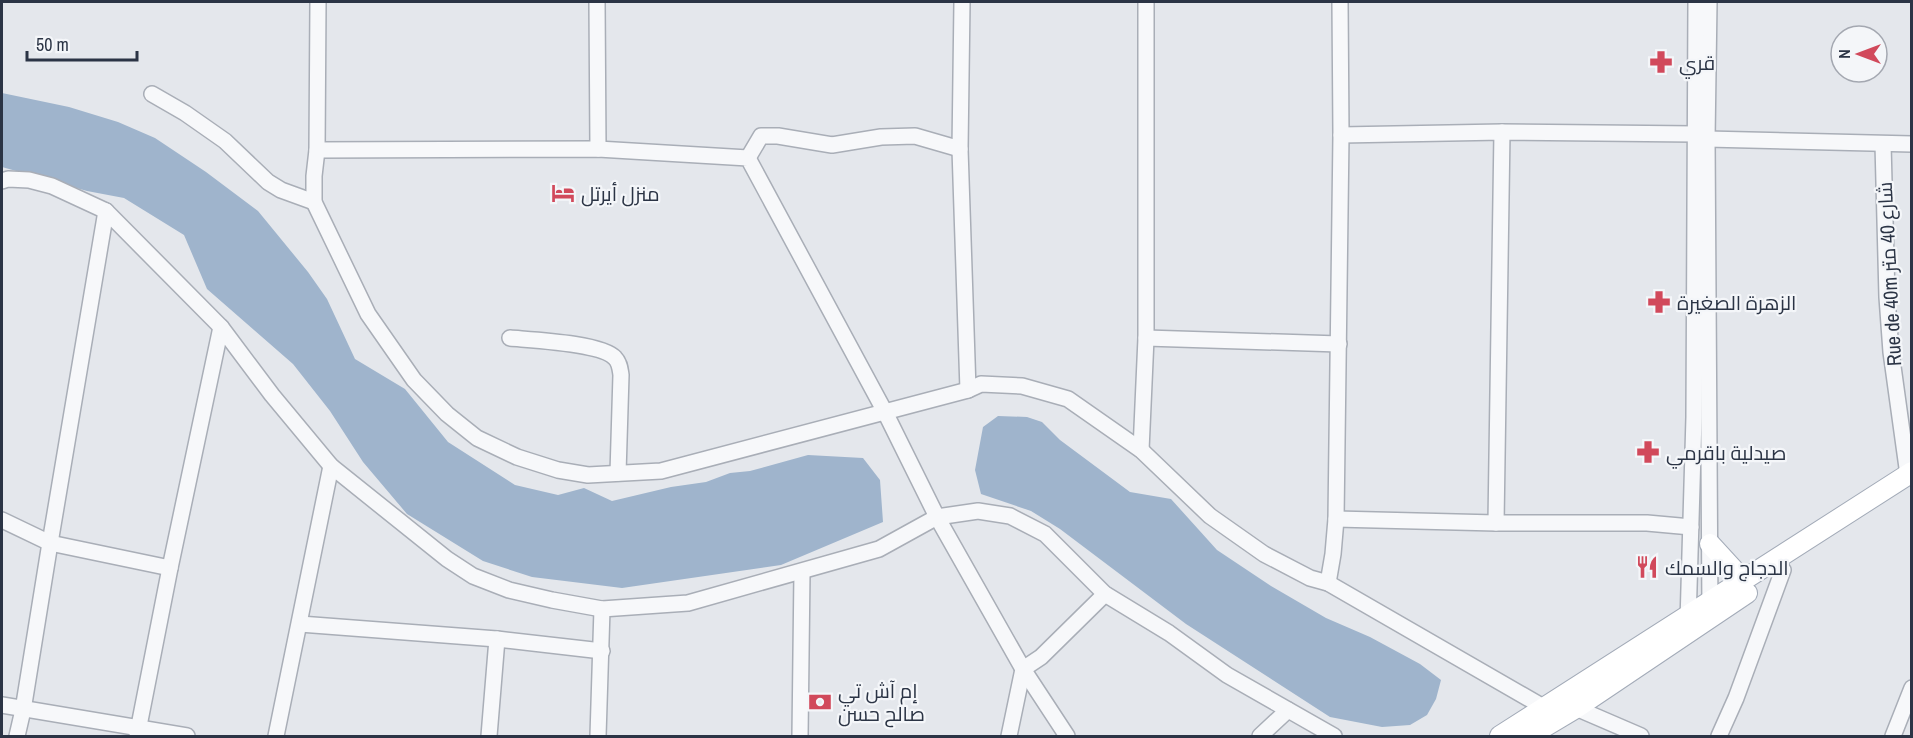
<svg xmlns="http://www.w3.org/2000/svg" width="1913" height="738" font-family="'Archivo Narrow',Cairo,sans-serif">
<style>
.water{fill:#9fb4cc}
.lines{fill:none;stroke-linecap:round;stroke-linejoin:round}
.minor-casing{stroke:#a9aeb7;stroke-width:18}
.major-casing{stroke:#a3abb8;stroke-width:22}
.minor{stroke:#f7f8fa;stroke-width:15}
.major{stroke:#fff;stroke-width:20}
.labels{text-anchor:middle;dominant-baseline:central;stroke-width:4.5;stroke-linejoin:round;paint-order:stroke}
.poi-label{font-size:20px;fill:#2b3445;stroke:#f4f6f9;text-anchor:start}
.street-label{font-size:20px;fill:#2b3445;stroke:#f4f6f9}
</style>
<rect width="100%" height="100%" fill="#e4e7ec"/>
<g class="water">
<polygon points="2,93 69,107 118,122 155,138 206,172 258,211 308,272 327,299 355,359 405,389 448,442 515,485 558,495 584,488 612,501 671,487 706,482 730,473 750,471 808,455 863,458 880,480 883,522 781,565 622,588 532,577 483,561 407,514 363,462 330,411 293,364 207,289 184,235 124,198 87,191 2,167"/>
<polygon points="998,416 1027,417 1042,422 1060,440 1130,492 1171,499 1217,550 1271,586 1326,618 1370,637 1420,664 1441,680 1436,699 1427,715 1410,725 1382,727 1330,717 1186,624 1060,529 1031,511 981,494 975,470 983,427"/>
</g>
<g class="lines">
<g class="minor-casing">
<g id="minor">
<polyline points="318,2 317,150 314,176 314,202 368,314 414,380 447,414 477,438 517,457 558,470 588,475 661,471 968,390 981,384 1022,386 1068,399 1141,450 1210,516 1264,554 1310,578 1328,583 1545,708"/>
<polyline points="597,2 598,149"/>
<polyline points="962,2 960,149 968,390"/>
<polyline points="1709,2 1707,139 1710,611"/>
<polyline points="152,94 185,113 225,141 268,182 281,190 314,202"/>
<polyline points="1341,135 1502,132 1695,134"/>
<polyline points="1707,139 1912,144"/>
<polyline points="1883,144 1887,297 1891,352 1908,475"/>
<polyline points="317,150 598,149 748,158 885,412 937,517 1023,669 1067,736"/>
<polyline points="748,158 761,136 778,136 832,145 881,137 915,136 960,149"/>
<polyline points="2,181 8,179 29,180 52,186 106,211 221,327 272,395 331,466 447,559 473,576 509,590 552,600 602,609 688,603 879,549 937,517 978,511 1010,516 1045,534 1105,594 1169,633 1227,675 1334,736"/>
<path d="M 510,338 C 532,340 602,343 615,358 C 620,363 620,369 621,375 L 618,473"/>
<polyline points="1146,338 1339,344"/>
<polyline points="1141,450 1146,338 1146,2"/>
<polyline points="1336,519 1496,523 1647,523 1691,527"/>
<polyline points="2,520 50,543 170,568"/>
<polyline points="1496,523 1502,132"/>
<polyline points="1328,583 1333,554 1336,519 1341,135 1340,2"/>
<polyline points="1688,622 1694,417 1696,2"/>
<polyline points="300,624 497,639 602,651"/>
<polyline points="2,705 187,736"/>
<polyline points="1576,708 1641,736"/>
<polyline points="17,736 23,710 50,543 106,211"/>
<polyline points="137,736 170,568 221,327"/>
<polyline points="276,736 331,466"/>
<polyline points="489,736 497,639"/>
<polyline points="598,736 602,609"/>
<polyline points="800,736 802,572"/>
<polyline points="1009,736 1023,669 1041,657 1105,594"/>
<polyline points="1260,736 1288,710"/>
<polyline points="1719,736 1736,698 1783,570"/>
<polyline points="1893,736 1912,688"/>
</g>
</g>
<g class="major-casing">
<g id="major">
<polyline points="1710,544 1743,580"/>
<polyline points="1500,736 1912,472"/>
<polyline points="1529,736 1576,708 1747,593"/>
</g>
</g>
<use href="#minor" class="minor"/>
<use href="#major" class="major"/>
</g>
<defs>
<g id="pharmacy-bare" transform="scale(1.8)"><path d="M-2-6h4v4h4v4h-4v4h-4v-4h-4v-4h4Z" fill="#d1495b" stroke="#f4f6f9" stroke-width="2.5" paint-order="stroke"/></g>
<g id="hotel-bare" transform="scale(1.8)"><path d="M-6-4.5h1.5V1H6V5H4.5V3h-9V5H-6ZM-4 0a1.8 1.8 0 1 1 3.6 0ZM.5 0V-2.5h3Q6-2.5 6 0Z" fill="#d1495b" stroke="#f4f6f9" stroke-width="2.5" paint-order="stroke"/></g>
<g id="restaurant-bare" transform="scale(1.8)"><path d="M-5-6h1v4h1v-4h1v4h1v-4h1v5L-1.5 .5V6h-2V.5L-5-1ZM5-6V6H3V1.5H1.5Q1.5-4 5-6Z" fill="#d1495b" stroke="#f4f6f9" stroke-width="2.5" paint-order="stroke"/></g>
<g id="bank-bare" transform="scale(1.8)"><path d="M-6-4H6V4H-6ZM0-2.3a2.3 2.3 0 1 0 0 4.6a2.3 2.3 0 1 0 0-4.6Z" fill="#d1495b" stroke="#f4f6f9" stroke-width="2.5" paint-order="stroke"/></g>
</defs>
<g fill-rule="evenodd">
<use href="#pharmacy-bare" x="1661" y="62"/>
<use href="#hotel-bare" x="563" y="193"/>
<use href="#pharmacy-bare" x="1659" y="302"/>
<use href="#pharmacy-bare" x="1648" y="452"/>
<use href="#restaurant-bare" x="1647" y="567"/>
<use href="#bank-bare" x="820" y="702"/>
</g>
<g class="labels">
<g class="poi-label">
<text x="1679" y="62">قري</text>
<text x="581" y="193">منزل أيرتل</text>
<text x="1677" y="302">الزهرة الصغيرة</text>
<text x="1666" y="452">صيدلية باقرمي</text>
<text x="1665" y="567">الدجاج والسمك</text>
<text x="838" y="690">إم آش تي<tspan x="838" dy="23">صالح حسن</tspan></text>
</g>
<g class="street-label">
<text transform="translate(1889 274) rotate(-93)">Rue de 40m شارع 40 متر</text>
</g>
</g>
<rect width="1913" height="738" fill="none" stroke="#2b3445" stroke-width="6"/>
<g transform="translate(1859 54) rotate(270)"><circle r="28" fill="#f4f6f9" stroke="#a4a8b1" stroke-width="1.5"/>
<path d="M0-4.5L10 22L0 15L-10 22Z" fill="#d1495b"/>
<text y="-9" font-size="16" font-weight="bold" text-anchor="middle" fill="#2b3445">N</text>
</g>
<path d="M27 51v9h110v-9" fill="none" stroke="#2b3445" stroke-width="3"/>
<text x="36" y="51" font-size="18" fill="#2b3445" stroke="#f4f6f9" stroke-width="4.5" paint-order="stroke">50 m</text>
</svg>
